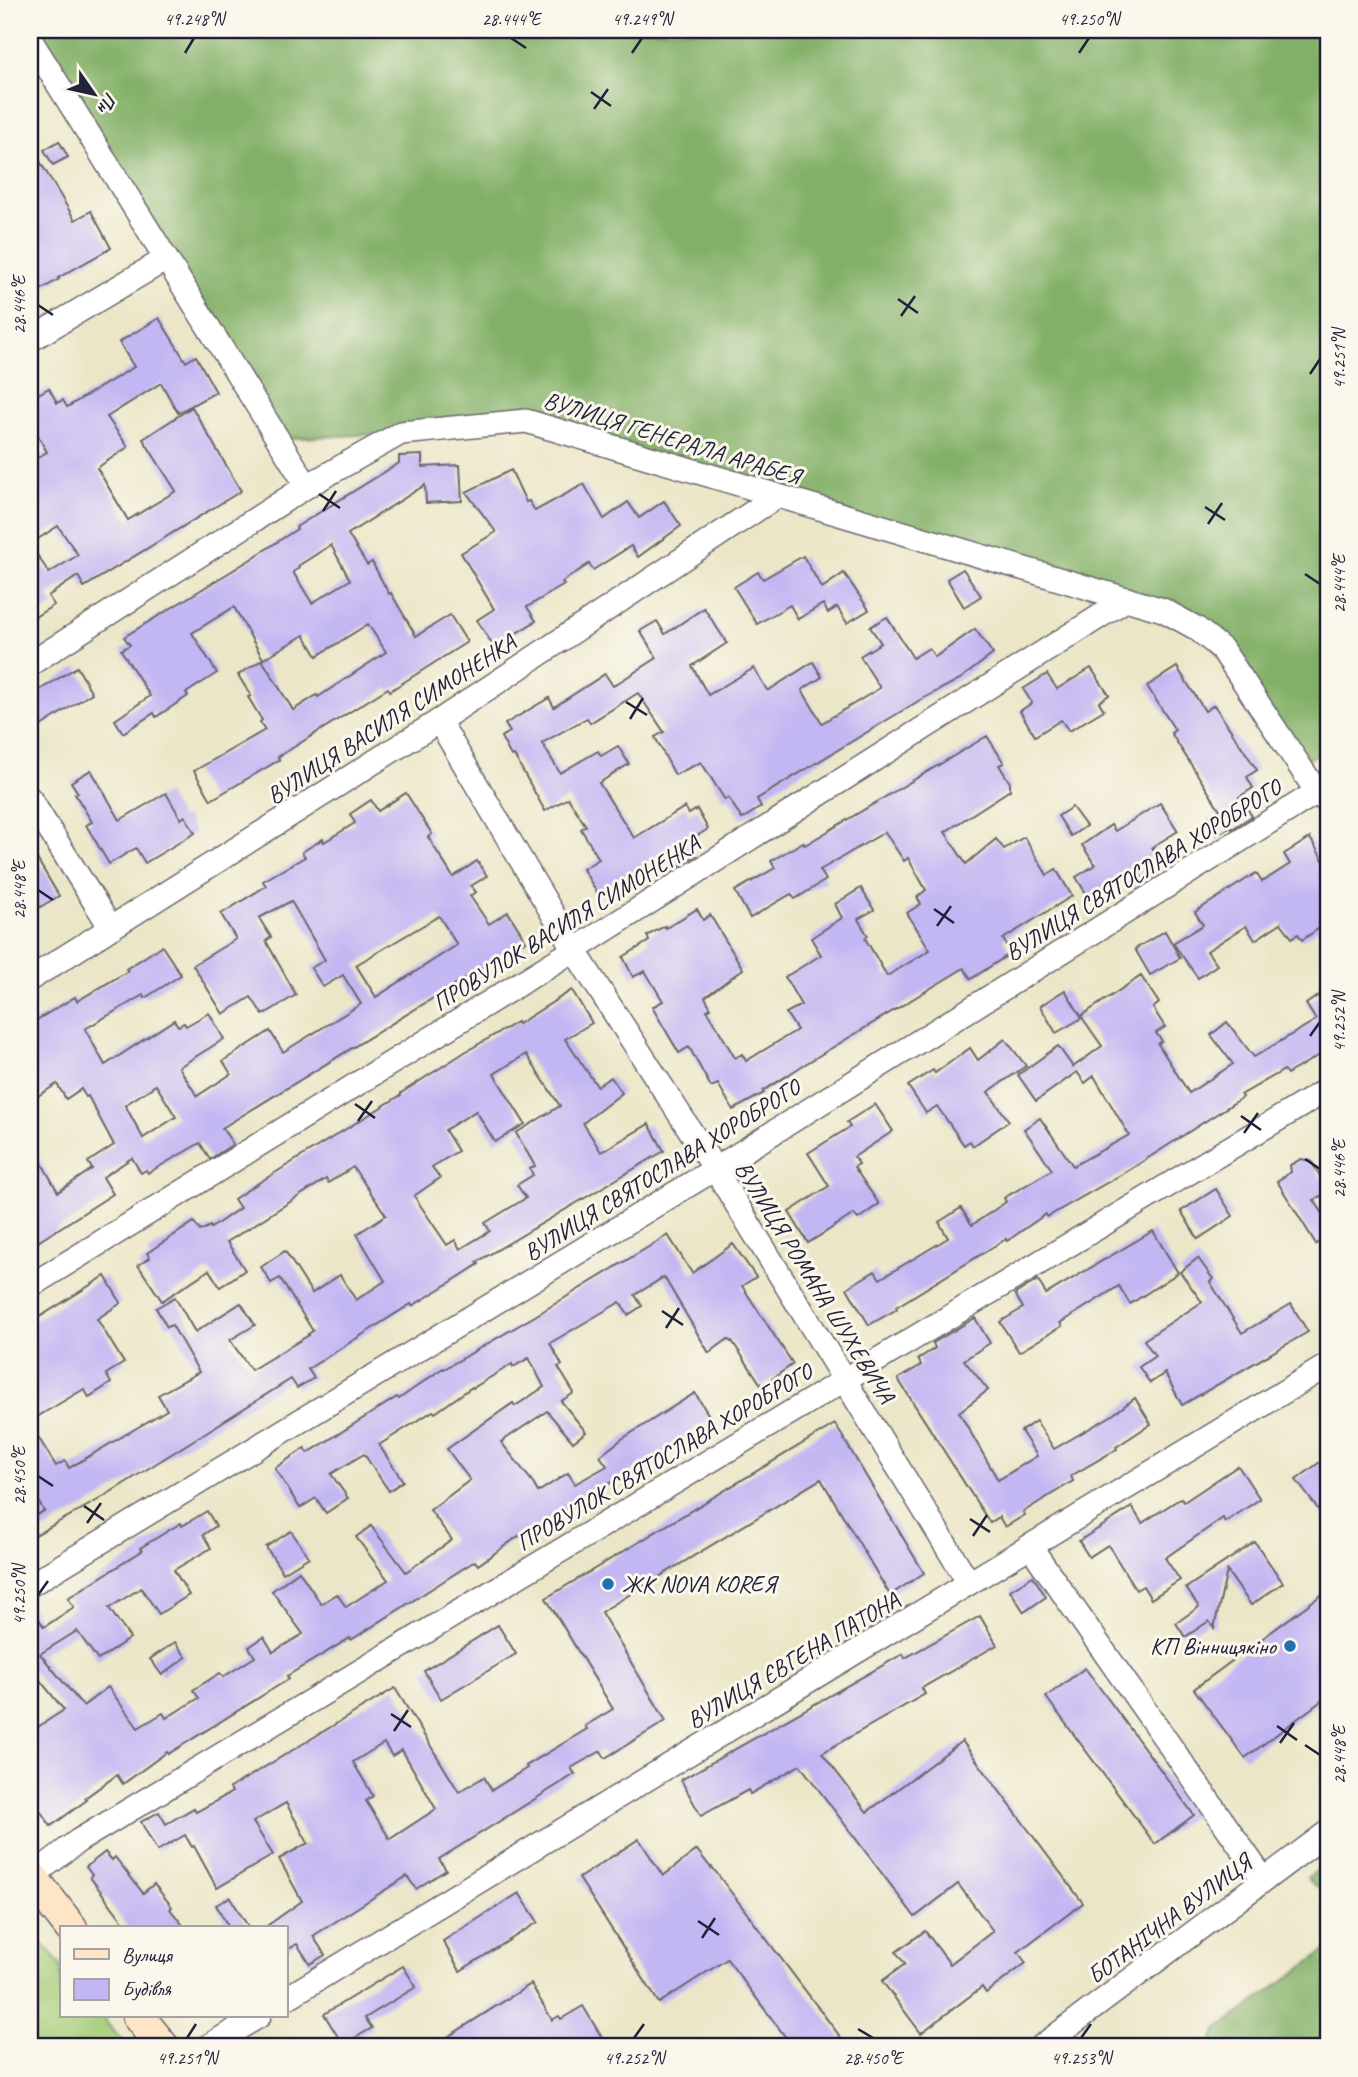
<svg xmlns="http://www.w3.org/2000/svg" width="1358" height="2077" font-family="Caveat,sans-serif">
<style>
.green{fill:#a4cd78;stroke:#63785a;stroke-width:2}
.forest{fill:#83b068;stroke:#526952;stroke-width:2}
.building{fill:#c2b6f3;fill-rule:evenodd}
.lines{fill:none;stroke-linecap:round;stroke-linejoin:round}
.street-casing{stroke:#69676c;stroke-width:26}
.secondary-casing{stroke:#69676c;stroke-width:35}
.street{stroke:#fff;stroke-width:23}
.secondary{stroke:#fde5c5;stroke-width:32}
.ticks{fill:none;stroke:#22223b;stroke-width:2.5}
.poi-dot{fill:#1f6fb2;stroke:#fbf7ec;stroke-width:2.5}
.labels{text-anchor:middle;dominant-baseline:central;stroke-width:6;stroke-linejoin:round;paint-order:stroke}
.street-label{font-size:24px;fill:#22223b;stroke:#fbf7ec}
.poi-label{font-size:24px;fill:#22223b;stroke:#fbf7ec;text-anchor:start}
.neatline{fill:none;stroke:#22223b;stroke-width:2.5}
.ticks-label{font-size:18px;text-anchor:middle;fill:#22223b}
</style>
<rect width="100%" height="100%" fill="#fbf7ec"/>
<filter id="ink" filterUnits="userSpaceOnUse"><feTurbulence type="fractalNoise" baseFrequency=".0143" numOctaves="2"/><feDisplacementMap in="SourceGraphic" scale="14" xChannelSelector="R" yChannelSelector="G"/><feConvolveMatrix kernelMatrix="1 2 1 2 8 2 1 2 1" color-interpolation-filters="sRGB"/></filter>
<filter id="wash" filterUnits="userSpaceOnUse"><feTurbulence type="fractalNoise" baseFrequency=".00686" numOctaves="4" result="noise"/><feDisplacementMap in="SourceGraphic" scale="28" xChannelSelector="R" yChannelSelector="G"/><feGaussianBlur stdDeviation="1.57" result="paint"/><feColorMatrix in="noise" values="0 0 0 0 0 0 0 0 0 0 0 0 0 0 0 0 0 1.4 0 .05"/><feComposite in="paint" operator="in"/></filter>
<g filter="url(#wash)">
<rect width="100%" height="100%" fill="#ece6c8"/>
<polygon class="green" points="30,1927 61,1966 61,2016 101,2016 127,2047 30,2047"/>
<g class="forest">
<polygon points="30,30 1328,30 1328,759 1323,753 1304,760 1196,628 526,421 401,433 278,439"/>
<polygon points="1328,1862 1328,1887 1315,1887 1307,1878"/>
<polygon points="1328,1949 1328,2047 1208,2047 1218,2029"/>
</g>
<g id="blocks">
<g class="building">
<polygon points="59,141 68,157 53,165 44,150"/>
<polygon points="30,145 75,220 91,211 111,248 58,278 59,279 30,296"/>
<path d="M 159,318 L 186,362 L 196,356 L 216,392 L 178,413 L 161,383 L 107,417 L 128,447 L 97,468 L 128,520 L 176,491 L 143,439 L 192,407 L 241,491 L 84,587 L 78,576 L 48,596 L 54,605 L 30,620 L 30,462 L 47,452 L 30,421 L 30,399 L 49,388 L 57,403 L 63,400 L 67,407 L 134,367 L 119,342 ZM 58,526 L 78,555 L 49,573 L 30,544 Z"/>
<path d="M 422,455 L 422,467 L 460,465 L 462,501 L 426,503 L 425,485 L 348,534 L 367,565 L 372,562 L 389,594 L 391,593 L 416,636 L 450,615 L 467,642 L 390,691 L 388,688 L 278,757 L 279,760 L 211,800 L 194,771 L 265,730 L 260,722 L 262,720 L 248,697 L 251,696 L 238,675 L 262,660 L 293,710 L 317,695 L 318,697 L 386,652 L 368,624 L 317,656 L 304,635 L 263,659 L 234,607 L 192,633 L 217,673 L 186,693 L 188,696 L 156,717 L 154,713 L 123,733 L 115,720 L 150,696 L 121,650 L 130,645 L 124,637 L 248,561 L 297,529 L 296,527 L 399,463 L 399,456 ZM 331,545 L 350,580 L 312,603 L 293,572 L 299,568 L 298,566 Z"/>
<polygon points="511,470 526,502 529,501 535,511 584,484 604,519 628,502 639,518 664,501 681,526 638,557 631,546 593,570 589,564 562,582 564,585 527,607 536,621 494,647 477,620 494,609 461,553 496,532 466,492"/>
<polygon points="803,556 822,588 844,573 869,610 847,623 837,607 828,613 823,604 798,619 790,605 757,624 734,587 758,572 763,579"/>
<polygon points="963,569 981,596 964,607 947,579"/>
<polygon points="704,608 727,643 692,666 708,695 754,668 767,690 769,690 813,662 822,677 802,690 822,723 880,688 860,656 881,643 870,627 887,617 913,658 929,648 935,657 975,629 993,654 960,679 920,700 757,799 761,807 742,819 728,797 725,800 701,762 675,775 655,737 664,732 638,693 590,723 587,718 542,743 560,773 598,751 601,756 618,746 629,764 599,783 634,838 685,807 689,814 697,809 708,829 689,841 697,855 666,875 657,861 599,896 583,869 599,859 581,829 586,826 568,798 545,811 514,755 511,756 501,737 510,732 505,724 549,698 554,707 605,674 613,686 657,658 640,631 657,621 665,634"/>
<polygon points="77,667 92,693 30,733 30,696"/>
<polygon points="1177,667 1205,711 1214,705 1257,770 1247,777 1253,788 1239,797 1252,816 1232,829 1231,827 1217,835 1207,818 1220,810 1171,733 1175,730 1147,686"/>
<polygon points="1091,668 1109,695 1099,702 1104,710 1069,731 1061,720 1035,736 1020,711 1032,703 1023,689 1047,674 1057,689"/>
<polygon points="987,736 1004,763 999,765 1010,783 1010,790 945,832 966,864 996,839 1004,849 1024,837 1047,875 1056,869 1072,896 1003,939 1011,953 971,979 964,968 802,1066 763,1091 764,1093 733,1110 718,1084 711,1087 689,1047 679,1053 652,1007 663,1001 645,971 633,977 623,957 649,941 647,936 665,926 666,928 697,909 703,920 710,915 743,969 705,997 711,1008 707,1010 735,1058 742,1054 746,1061 797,1030 786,1013 801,1005 785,977 821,955 811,938 842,918 835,904 861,888 874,910 858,919 868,936 865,938 887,976 930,950 907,913 921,904 917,897 926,890 908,858 904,861 885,832 820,870 826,880 795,899 791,894 750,918 735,891 775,868 771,861 803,842 805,845"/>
<polygon points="91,770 120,820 166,793 181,819 185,816 195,833 145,863 136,848 109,864 86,825 92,822 75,794 78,793 71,782"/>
<path d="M 406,793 L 432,834 L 428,837 L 453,877 L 477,861 L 487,876 L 471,886 L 476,892 L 470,896 L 489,924 L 508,912 L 526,941 L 222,1128 L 233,1144 L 210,1159 L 200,1143 L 148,1173 L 146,1170 L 141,1173 L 132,1158 L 103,1177 L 113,1194 L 30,1247 L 30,1142 L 58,1192 L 92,1169 L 88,1162 L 114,1145 L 88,1096 L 86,1097 L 81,1089 L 66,1099 L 57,1084 L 30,1101 L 30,1024 L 75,997 L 77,1001 L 128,971 L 126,969 L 162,946 L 181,975 L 145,998 L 143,995 L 85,1029 L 105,1065 L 174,1020 L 178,1026 L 184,1023 L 186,1026 L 209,1013 L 224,1039 L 179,1067 L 197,1096 L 231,1074 L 223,1061 L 270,1031 L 283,1052 L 361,1004 L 343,975 L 323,987 L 311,968 L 325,960 L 291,901 L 259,918 L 271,937 L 266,941 L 296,995 L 263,1015 L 251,997 L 223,1014 L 193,965 L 236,939 L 221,914 L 266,886 L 263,881 L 305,857 L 302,852 L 323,839 L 324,842 L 355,823 L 350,814 L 371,800 L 378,811 ZM 439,916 L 457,945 L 376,997 L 356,965 ZM 156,1085 L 176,1117 L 143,1138 L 125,1105 Z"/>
<polygon points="1160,803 1178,831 1152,847 1165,867 1144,881 1137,869 1090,900 1076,877 1095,865 1082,845 1111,825 1115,831"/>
<polygon points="1072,807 1086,826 1071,836 1058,816"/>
<polygon points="1310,838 1328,868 1328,922 1302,940 1298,934 1292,938 1281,923 1255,940 1246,926 1207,951 1217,965 1198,978 1173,943 1203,925 1195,912 1256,873 1262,882 1290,864 1284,854"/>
<polygon points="30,847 59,896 30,913"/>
<polygon points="1165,931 1180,958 1150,975 1135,949"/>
<polygon points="1141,976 1159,1003 1153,1008 1165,1027 1156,1033 1162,1041 1158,1044 1189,1093 1233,1064 1211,1035 1227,1022 1254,1057 1316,1020 1306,1004 1328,989 1328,1050 1287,1074 1284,1070 1241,1095 1243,1097 1131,1169 1047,1217 1046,1214 1007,1241 1006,1239 896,1307 897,1309 869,1325 847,1288 875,1271 880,1279 948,1238 939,1222 961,1208 972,1225 1006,1202 1004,1198 1052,1170 1024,1129 1040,1118 1073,1166 1129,1135 1094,1076 1085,1083 1077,1072 1036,1101 1018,1075 1058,1046 1073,1067 1102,1046 1081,1016"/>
<path d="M 572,990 L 592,1023 L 565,1039 L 597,1086 L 611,1077 L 622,1093 L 583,1123 L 601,1152 L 649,1124 L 664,1151 L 477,1262 L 479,1264 L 440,1289 L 412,1306 L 411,1304 L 308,1369 L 314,1378 L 297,1388 L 291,1379 L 98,1500 L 30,1538 L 30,1518 L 44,1511 L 30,1487 L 30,1424 L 56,1466 L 65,1461 L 69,1468 L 167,1410 L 158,1395 L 199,1372 L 172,1325 L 167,1327 L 156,1308 L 175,1297 L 195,1332 L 241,1303 L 255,1325 L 230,1340 L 251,1370 L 309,1335 L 308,1334 L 313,1331 L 280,1278 L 271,1283 L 261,1267 L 285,1251 L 312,1293 L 340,1275 L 356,1300 L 385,1281 L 357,1234 L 386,1215 L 353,1167 L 328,1183 L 326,1179 L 227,1242 L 245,1270 L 220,1287 L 209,1270 L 162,1301 L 138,1265 L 150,1258 L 147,1253 L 194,1222 L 200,1231 L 210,1226 L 211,1228 L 240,1208 L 234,1199 L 252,1187 L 401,1095 L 401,1093 L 465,1052 L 517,1022 L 518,1024 ZM 526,1054 L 560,1106 L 516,1133 L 535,1166 L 530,1169 L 533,1175 L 517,1185 L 526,1198 L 485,1223 L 490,1231 L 460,1249 L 455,1240 L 447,1245 L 414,1196 L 440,1178 L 432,1167 L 458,1151 L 445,1130 L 476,1111 L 495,1142 L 525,1124 L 494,1074 Z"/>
<polygon points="1065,990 1082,1018 1056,1033 1040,1006"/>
<polygon points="1005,1039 1026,1066 988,1092 1009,1121 973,1146 970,1141 964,1145 937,1106 926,1113 908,1086 933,1070 935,1073 970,1048 978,1060"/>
<polygon points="875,1104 893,1131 854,1157 859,1164 854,1167 879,1204 858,1219 854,1214 808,1243 789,1212 829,1186 808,1153 850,1127 847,1122"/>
<polygon points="1301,1159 1311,1161 1328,1189 1328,1192 1314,1200 1328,1221 1328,1236 1316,1244 1277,1181 1291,1172 1290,1165"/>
<polygon points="1216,1189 1233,1216 1198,1239 1181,1211"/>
<polygon points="1153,1231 1178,1273 1130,1304 1119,1286 1060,1323 1062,1326 1019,1352 1000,1322 1023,1308 1015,1294 1038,1280 1046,1294"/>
<polygon points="668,1235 692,1273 733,1244 756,1277 742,1286 793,1364 762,1386 732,1341 731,1342 728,1339 709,1353 664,1277 635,1295 642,1306 628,1315 620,1302 550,1343 562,1365 558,1367 574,1393 561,1401 586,1432 573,1442 547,1411 501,1442 531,1480 538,1492 568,1473 575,1484 607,1466 600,1456 622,1439 695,1393 711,1419 654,1457 653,1456 618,1481 617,1479 522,1539 520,1535 478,1565 475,1561 351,1640 350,1638 287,1676 289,1679 168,1754 167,1752 123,1784 117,1775 85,1798 87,1800 51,1826 30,1797 30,1732 64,1710 30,1668 30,1605 44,1627 74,1607 68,1598 142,1551 140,1548 181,1523 182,1526 207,1511 216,1526 203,1535 211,1548 174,1570 189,1595 159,1614 141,1588 109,1608 130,1638 98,1660 77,1631 40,1654 83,1706 108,1687 138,1728 163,1713 166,1718 199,1698 193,1690 220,1673 223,1677 255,1657 249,1647 264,1637 273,1652 303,1634 272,1591 299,1571 321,1604 337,1594 346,1607 388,1580 356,1537 371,1526 406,1572 452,1540 430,1510 470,1480 447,1449 513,1403 515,1406 544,1387 529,1358 513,1367 512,1364 473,1388 472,1387 435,1413 433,1411 379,1445 403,1481 389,1491 364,1454 331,1474 348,1498 326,1513 316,1498 300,1508 275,1468 305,1448 308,1453 397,1397 399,1399 443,1368 444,1369 535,1316"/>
<polygon points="1198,1258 1213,1279 1210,1282 1242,1333 1291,1304 1308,1332 1182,1405 1165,1373 1150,1383 1139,1367 1155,1356 1144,1340 1202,1302 1180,1272"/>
<polygon points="105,1276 121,1303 97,1319 124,1363 106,1374 111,1383 89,1397 84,1389 30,1421 30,1323"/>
<polygon points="975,1318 990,1343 964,1360 988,1390 959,1412 998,1480 1037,1456 1021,1431 1036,1421 1054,1449 1111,1416 1135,1398 1151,1424 1116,1447 1117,1449 1071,1476 1073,1481 1023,1512 1025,1515 1005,1527 999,1517 990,1523 898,1379 921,1365 918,1359 935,1348 933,1343"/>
<path d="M 835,1424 L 924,1573 L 890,1595 L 821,1479 L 601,1612 L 666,1721 L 605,1758 L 601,1751 L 571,1768 L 575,1774 L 439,1859 L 446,1870 L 416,1889 L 407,1876 L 313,1936 L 325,1955 L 310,1964 L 297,1944 L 285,1951 L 285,1928 L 264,1928 L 302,1901 L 279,1859 L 308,1843 L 286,1803 L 253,1822 L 273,1855 L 217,1888 L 194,1846 L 192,1847 L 185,1835 L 157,1851 L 141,1822 L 159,1812 L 166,1824 L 194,1808 L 196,1812 L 232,1792 L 230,1788 L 395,1688 L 459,1792 L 484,1777 L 492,1790 L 527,1768 L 526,1766 L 587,1729 L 585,1726 L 613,1709 L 546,1598 ZM 384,1743 L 392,1756 L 402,1750 L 436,1809 L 390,1839 L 366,1801 L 373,1796 L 353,1762 Z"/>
<polygon points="1328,1456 1328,1522 1296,1480"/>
<polygon points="1238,1466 1260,1499 1225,1522 1223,1518 1165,1558 1180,1580 1151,1599 1143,1586 1136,1590 1108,1545 1089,1557 1079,1541 1132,1507 1142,1523 1181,1498 1184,1502"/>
<polygon points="291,1531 309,1557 283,1573 266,1547"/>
<polygon points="1255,1542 1283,1583 1251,1605 1227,1571 1214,1628 1209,1621 1185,1637 1176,1623 1199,1607 1186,1588"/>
<polygon points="1033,1576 1046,1597 1024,1612 1010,1590"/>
<polygon points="1328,1590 1328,1696 1245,1758 1194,1689"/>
<polygon points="980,1616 997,1645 922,1688 925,1694 822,1753 867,1812 962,1741 1083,1903 1018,1952 1026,1963 986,1993 982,1987 921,2033 882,1981 905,1964 896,1952 925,1931 950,1964 993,1931 958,1884 915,1917 800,1765 750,1794 748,1790 701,1816 681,1780 903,1654 905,1658"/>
<polygon points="498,1625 516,1654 441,1699 424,1671"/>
<polygon points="175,1642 186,1657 162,1675 150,1659"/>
<polygon points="1085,1668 1194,1815 1155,1844 1046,1697"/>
<polygon points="639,1839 663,1876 697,1850 711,1868 712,1867 848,2047 793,2047 727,1959 659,2003 579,1878"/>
<polygon points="105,1852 112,1860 115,1857 143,1893 154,1884 172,1907 170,1909 185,1928 128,1928 90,1877 92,1875 86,1867"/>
<polygon points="519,1893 538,1922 460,1971 443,1941"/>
<polygon points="230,1897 249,1928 229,1928 216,1905"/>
<polygon points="403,1966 416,1987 365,2018 372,2028 343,2045 324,2014"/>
<polygon points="531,1984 552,2020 559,2016 561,2019 583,2006 604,2041 593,2047 432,2047"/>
</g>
</g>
</g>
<g filter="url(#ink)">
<use href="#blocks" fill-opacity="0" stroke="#69676c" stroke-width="2"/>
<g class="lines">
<g class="street-casing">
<g id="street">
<polyline points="30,39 307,486"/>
<polyline points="30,340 166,259"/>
<polyline points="30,664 307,486 401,433 526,421 1163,610 1196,628 1222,649 1317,792 1328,803"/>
<polyline points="439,721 574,950 715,1169 969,1583"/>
<polyline points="30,799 111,928"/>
<polyline points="30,979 439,721 777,496"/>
<polyline points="30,1286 574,950 1127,599"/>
<polyline points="1030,1546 1264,1880"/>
<polyline points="30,1585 715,1169 1317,792"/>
<polyline points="31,1877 78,1841 1328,1089"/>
<polyline points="285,1999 1328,1365"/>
<polyline points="207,2047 259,2016"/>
<polyline points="1041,2047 1328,1832"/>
</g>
</g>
<g class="secondary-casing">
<g id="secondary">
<polyline points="30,1875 71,1928"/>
<polyline points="138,2016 163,2047"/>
</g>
</g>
<use href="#street" class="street"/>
<use href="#secondary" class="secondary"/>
</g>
</g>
<path class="ticks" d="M 511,38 L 526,48M 185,53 L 194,38M 632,53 L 642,38M 1079,53 L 1089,38M 591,92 L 611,106M 594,109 L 608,89M 898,299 L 918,313M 38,305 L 53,315M 901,316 L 915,296M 1310,374 L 1320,359M 319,494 L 340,508M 1205,507 L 1225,520M 323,511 L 336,491M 1208,524 L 1222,503M 1305,574 L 1320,584M 626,702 L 647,715M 630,719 L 643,698M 38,890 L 53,900M 934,909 L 954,923M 937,926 L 951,906M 1310,1036 L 1320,1022M 355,1104 L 375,1118M 1241,1116 L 1261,1130M 358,1121 L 372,1101M 1244,1133 L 1258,1113M 1305,1159 L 1320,1169M 662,1311 L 683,1325M 666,1328 L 679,1308M 38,1476 L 53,1486M 84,1506 L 104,1520M 970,1519 L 990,1532M 87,1523 L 101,1503M 973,1536 L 987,1515M 38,1595 L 48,1581M 391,1714 L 411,1727M 1277,1726 L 1297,1740M 394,1731 L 408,1710M 1280,1743 L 1294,1723M 1305,1745 L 1320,1755M 698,1921 L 719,1935M 702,1938 L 715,1918M 858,2029 L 873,2038M 187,2038 L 196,2024M 634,2038 L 644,2024M 1081,2038 L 1091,2024"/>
<g class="poi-dot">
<circle cx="608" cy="1584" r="7"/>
<circle cx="1290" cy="1646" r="7"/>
</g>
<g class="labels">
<g class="street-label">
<text transform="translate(672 438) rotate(17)">ВУЛИЦЯ ГЕНЕРАЛА АРАБЕЯ</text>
<text transform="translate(391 719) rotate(-33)">ВУЛИЦЯ ВАСИЛЯ СИМОНЕНКА</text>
<text transform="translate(1143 870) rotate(-32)">ВУЛИЦЯ СВЯТОСЛАВА ХОРОБРОГО</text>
<text transform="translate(566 923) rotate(-32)">ПРОВУЛОК ВАСИЛЯ СИМОНЕНКА</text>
<text transform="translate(662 1170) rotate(-32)">ВУЛИЦЯ СВЯТОСЛАВА ХОРОБРОГО</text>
<text transform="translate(815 1282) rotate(58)">ВУЛИЦЯ РОМАНА ШУХЕВИЧА</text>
<text transform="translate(664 1457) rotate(-31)">ПРОВУЛОК СВЯТОСЛАВА ХОРОБРОГО</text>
<text transform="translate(793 1660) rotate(-31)">ВУЛИЦЯ ЄВГЕНА ПАТОНА</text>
<text transform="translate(1169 1919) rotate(-37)">БОТАНІЧНА ВУЛИЦЯ</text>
</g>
<g class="poi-label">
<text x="622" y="1584">ЖК NOVA KOREЯ</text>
<text x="1276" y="1646" text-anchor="end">КП Вінницякіно</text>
</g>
</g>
<rect width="1358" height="2077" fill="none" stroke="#fbf7ec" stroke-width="77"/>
<rect x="60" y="1926" width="228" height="91" fill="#fbf7ec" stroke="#a4a2a5" stroke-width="2"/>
<rect x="74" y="1949" width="35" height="10" fill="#fde5c5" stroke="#a4a2a5" stroke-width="2"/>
<text x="122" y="1962" font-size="21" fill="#22223b">Вулиця</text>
<rect x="74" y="1979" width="35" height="21" fill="#c2b6f3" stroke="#a4a2a5" stroke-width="2"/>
<text x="122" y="1996" font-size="21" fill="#22223b">Будівля</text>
<g transform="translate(94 94) rotate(124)" stroke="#fbf7ec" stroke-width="5" paint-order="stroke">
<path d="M0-5L12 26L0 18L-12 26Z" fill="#22223b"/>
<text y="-10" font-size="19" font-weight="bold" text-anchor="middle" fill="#22223b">Пн</text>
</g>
<rect x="38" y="38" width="1282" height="2000" class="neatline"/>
<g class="ticks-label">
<text x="194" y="25">49.248°N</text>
<text x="511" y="25">28.444°E</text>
<text x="642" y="25">49.249°N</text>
<text x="1089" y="25">49.250°N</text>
<text transform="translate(19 305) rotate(-90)" y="6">28.446°E</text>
<text transform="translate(1339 359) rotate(-90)" y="6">49.251°N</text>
<text transform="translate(1339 584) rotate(-90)" y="6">28.444°E</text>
<text transform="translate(19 890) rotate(-90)" y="6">28.448°E</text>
<text transform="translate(1339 1022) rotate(-90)" y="6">49.252°N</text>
<text transform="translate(1339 1169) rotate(-90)" y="6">28.446°E</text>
<text transform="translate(19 1476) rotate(-90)" y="6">28.450°E</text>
<text transform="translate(19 1595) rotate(-90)" y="6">49.250°N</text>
<text transform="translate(1339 1755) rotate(-90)" y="6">28.448°E</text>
<text x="187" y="2064">49.251°N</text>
<text x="634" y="2064">49.252°N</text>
<text x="873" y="2064">28.450°E</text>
<text x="1081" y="2064">49.253°N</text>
</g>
</svg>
